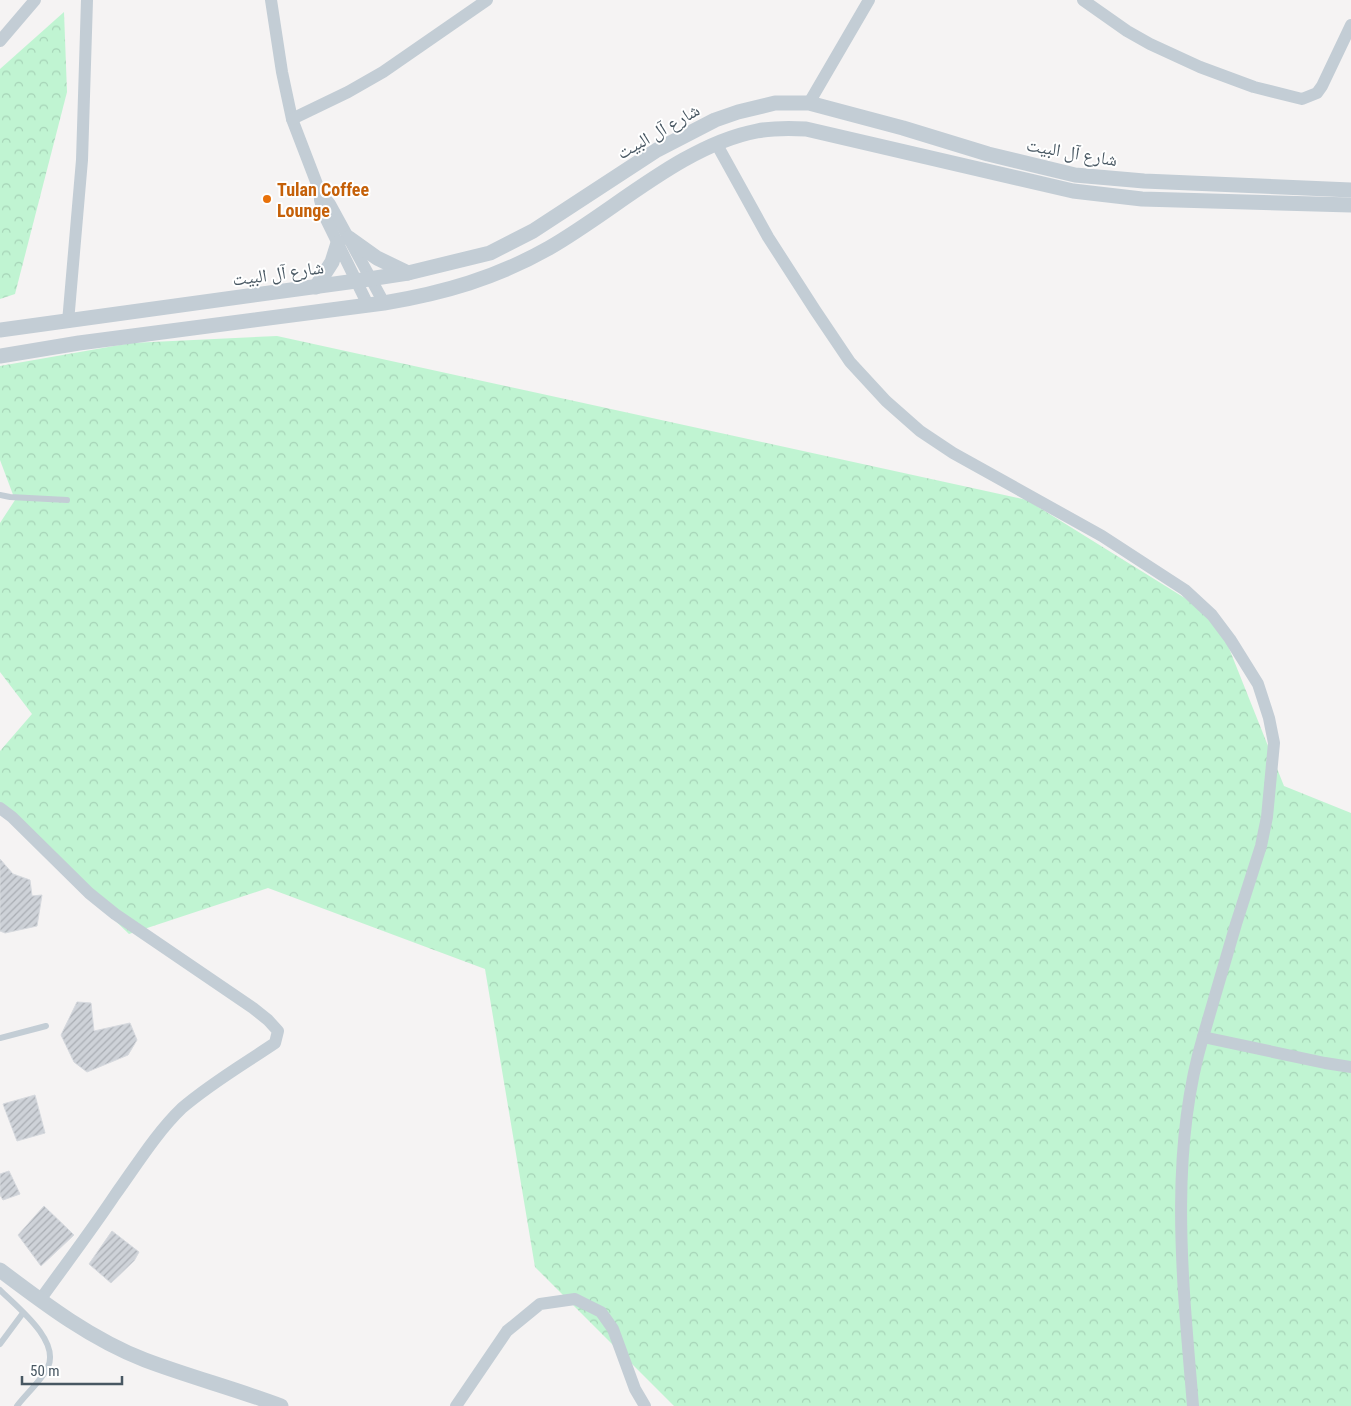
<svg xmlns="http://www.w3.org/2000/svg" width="1351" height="1406" font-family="'Roboto Condensed','Noto Naskh Arabic',sans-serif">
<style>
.forest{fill:url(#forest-crowns)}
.building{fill:url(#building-hatch);stroke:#d6d9de}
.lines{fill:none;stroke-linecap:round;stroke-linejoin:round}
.service{stroke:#c3cdd5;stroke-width:6}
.minor{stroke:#c3cdd5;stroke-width:12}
.tertiary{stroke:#c3cdd5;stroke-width:15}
.food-dot{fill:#e8710a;stroke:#fff;stroke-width:2}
.labels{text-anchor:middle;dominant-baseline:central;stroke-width:4;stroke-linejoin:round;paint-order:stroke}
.street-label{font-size:18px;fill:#485762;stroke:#fff}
.food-label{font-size:18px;font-weight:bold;fill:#c56008;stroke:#fff;text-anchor:start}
</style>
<defs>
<pattern id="forest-crowns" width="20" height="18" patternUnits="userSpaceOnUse" patternTransform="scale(1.25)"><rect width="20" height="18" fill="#c0f4d2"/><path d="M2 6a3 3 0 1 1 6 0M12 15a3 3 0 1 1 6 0" fill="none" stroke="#a6d3b7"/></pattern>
<pattern id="building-hatch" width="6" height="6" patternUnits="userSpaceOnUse" patternTransform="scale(1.25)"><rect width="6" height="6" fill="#ced2d8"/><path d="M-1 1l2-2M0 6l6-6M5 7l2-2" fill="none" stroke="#a9adb3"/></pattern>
</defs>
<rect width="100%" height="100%" fill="#f5f3f3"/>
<g class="forest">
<polygon points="64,12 67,92 15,294 0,299 0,69"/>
<polygon points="277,336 1027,500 1217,618 1284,786 1351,813 1351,1406 674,1406 535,1267 485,969 268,888 129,934 0,810 0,751 32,714 0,672 0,523 15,500 0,460 0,366 131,343"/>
</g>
<g class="building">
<polygon points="0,859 13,874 30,880 32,896 42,895 37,926 5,933 0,931"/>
<polygon points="77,1002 91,1003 94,1031 130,1023 137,1040 128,1055 87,1072 74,1062 61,1035"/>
<polygon points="35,1095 45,1133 17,1141 3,1104"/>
<polygon points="9,1171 20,1194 3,1200 0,1195 0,1174"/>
<polygon points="44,1206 74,1235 41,1266 18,1235"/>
<polygon points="112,1231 139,1252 134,1261 111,1283 89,1264"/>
</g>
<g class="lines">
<g class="service">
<polyline points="0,495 10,497 67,500"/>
<polyline points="0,1038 46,1026"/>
<path d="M 0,1290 C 17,1307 60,1340 48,1367 C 42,1380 26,1394 17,1406"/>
<polyline points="0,1344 23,1313"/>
</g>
<g class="minor">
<polyline points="271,0 282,72 292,119 320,192 330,204 384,303"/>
<polyline points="1083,0 1127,31 1150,44 1200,67 1254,87 1302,99 1317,93 1322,86 1351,25"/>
<polyline points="0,41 35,0"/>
<polyline points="809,103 869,0"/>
<polyline points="292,119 348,92 383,72 487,0"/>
<polyline points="716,143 768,237 815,310 850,362 886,401 920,431 953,453 1102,536 1185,590 1212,615 1230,639 1258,684 1269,718 1274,743 1267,817 1261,846 1236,924 1203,1037"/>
<polyline points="320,192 320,200 324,215 368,305"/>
<polyline points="68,322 82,160 87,0"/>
<path d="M 0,808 L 12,817 L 89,893 L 115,914 L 253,1008 L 268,1020 L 278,1031 L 275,1043 C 244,1064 211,1083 182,1108 C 156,1133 136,1166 115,1195 C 91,1231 65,1265 40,1300"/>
<polyline points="456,1406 507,1331 540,1304 575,1299 601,1312 613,1329 635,1389 645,1406"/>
<path d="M 1193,1406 C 1183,1285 1168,1155 1203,1037 L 1325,1063 L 1351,1067"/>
</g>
<g class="tertiary">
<polyline points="349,238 377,258 408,273"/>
<polyline points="316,287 332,262 338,243"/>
<polyline points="0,330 356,281 408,273 490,253 533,231 657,150 715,120 738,112 775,103 809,103 903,128 988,154 1075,175 1144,181 1351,190"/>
<path d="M 0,356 L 79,343 L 384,303 C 444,293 496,278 549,248 C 614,211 683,145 757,131 C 773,128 789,128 806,129 L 1073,191 L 1142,199 L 1351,205"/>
<path d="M 0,1270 C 45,1304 91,1339 145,1360 C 190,1377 236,1389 281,1406"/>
</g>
</g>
<circle class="food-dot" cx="267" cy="199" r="5"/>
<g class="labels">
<g class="street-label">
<text transform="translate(658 131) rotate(-30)">شارع آل البيت</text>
<text transform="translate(1072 152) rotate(10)">شارع آل البيت</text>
<text transform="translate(278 273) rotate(-8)">شارع آل البيت</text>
</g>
<g class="food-label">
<text x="277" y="189">Tulan Coffee<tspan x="277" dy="21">Lounge</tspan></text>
</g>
</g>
<path d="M22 1376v8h100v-8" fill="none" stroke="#485762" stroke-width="2.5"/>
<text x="30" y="1376" font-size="15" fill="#485762" stroke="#ffffff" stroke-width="4" paint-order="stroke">50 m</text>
</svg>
